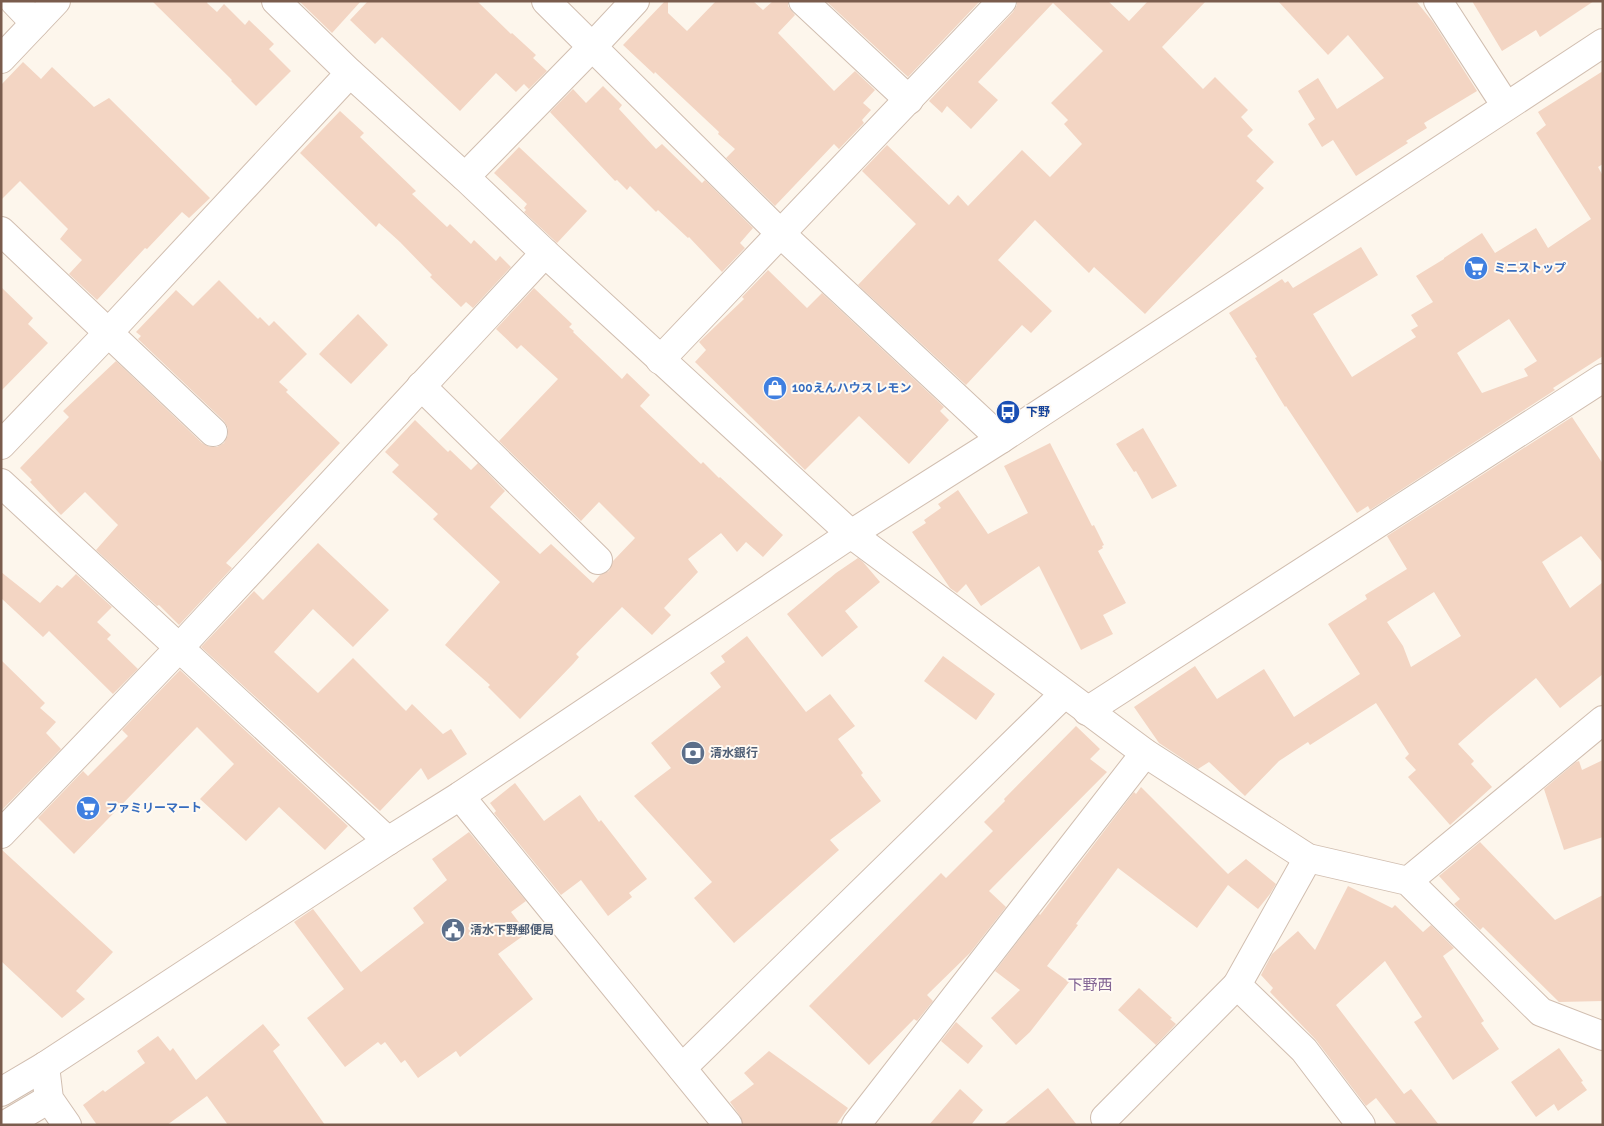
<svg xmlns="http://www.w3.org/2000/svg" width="1604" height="1126" font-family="Raleway,'Noto Sans JP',sans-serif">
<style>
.building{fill:#f3d5c3;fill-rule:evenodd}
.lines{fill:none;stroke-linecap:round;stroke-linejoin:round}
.minor-casing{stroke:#d1beb0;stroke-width:30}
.tertiary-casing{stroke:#d1beb0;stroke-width:30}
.minor{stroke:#fff;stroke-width:28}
.tertiary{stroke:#fff;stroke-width:28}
.labels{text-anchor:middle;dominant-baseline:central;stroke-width:4;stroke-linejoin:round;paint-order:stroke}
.shop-label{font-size:12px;font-weight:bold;fill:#366cbe;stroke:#fffaf3;text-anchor:start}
.transit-label{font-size:12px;font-weight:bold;fill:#164399;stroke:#fffaf3;text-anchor:start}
.service-label{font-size:12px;font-weight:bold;fill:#4e5e75;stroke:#fffaf3;text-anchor:start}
.quarter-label{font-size:15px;fill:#846695;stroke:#fffaf3}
</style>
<rect width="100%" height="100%" fill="#fdf6ec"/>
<g class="building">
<polygon points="152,1 208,1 207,3 217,12 224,4 245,25 249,20 274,44 269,49 291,71 256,106 231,81 232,80"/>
<polygon points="299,1 361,1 332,33"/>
<polygon points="368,1 477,1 511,34 512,33 536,55 533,58 547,71 529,89 524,84 516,92 496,73 460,111 382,37 375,44 350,20"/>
<polygon points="665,1 668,1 668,13 687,31 716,1 753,1 763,10 773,1 788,1 788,6 795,15 778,33 834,91 855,71 875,90 863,103 871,110 862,120 864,123 839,149 834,144 775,206 726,158 735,149 718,134 719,132 655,72 654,74 623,45"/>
<polygon points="826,1 980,1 908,77"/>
<polygon points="1017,1 1108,1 1129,21 1148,1 1206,1 1162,47 1203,89 1215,77 1248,110 1241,117 1253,130 1247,136 1274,162 1256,181 1264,188 1145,314 1094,267 1089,273 1035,220 998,260 1052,311 1031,333 1022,325 966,385 858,285 916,224 862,171 887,145 949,205 958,195 968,206 1022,150 1050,177 1082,144 1064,124 1068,120 1051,103 1103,51 1053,3 978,82 998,100 971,129 947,106 942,113 929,101 1013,12 1017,5"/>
<polygon points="1278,1 1416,1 1433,22 1477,91 1424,123 1427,128 1406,141 1408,143 1356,176 1333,140 1322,147 1308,124 1315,119 1298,91 1318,78 1337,109 1384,78 1348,35 1328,55"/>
<polygon points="1472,1 1594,1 1540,37 1536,30 1502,51"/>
<polygon points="23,62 41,79 52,67 94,107 109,98 210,198 189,218 182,212 147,249 145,248 97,300 69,274 82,260 60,239 68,229 20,181 1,200 1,85"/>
<path d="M 1603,71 L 1603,164 L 1598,167 L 1603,176 L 1603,356 L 1553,388 L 1555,390 L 1370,510 L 1368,506 L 1357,513 L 1286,406 L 1285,407 L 1255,358 L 1257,357 L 1229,313 L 1282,279 L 1285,283 L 1288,281 L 1293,288 L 1361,247 L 1378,275 L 1313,314 L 1335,350 L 1352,377 L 1416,337 L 1411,330 L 1418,326 L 1411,315 L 1433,302 L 1416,276 L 1444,259 L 1444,258 L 1482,233 L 1495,253 L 1536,228 L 1548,248 L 1591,219 L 1536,133 L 1546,125 L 1538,112 ZM 1509,319 L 1537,361 L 1524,369 L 1528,376 L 1482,393 L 1457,353 Z"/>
<polygon points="603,86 622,105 619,109 656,149 662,144 702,183 705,180 753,228 740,243 745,248 722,272 689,237 688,238 658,210 656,212 630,186 627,190 617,180 615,181 550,112 573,89 586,103"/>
<polygon points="340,111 364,133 360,137 416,191 412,194 447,227 450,224 471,244 474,240 496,261 500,256 511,267 473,308 466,302 461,307 430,277 432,275 400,242 379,223 376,227 300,153"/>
<polygon points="519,147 587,211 557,243 524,212 526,210 524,208 527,204 494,173"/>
<polygon points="768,270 807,308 822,293 944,407 940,411 949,420 909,464 859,416 805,470 695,362 706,350 699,342 744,299 742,297"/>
<polygon points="219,280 258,319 260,317 269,326 274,321 307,354 279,382 288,390 286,392 340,443 226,563 232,568 179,625 159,605 157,606 96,550 118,525 85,492 61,515 30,482 32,480 20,468 69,417 63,411 116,361 202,443 210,447 217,447 224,443 228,435 228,428 224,421 138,339 141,336 136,332 176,290 193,306"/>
<polygon points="1,287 33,318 28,324 48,343 1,391"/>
<polygon points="534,288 572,324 569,327 574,331 573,332 622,379 627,373 650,395 640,406 701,464 703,462 719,478 720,477 783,535 763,557 746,542 737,552 721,533 688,559 698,572 664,608 671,615 652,635 622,607 576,654 579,657 573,664 520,719 488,687 490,685 445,645 500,582 433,519 438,514 392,472 399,465 385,452 415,420 448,452 450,450 471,470 478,463 505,491 490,507 540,554 551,544 593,583 600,575 609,571 613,561 635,538 599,502 581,521 499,441 558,379 521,345 517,349 496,329"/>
<polygon points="358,314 388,345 351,384 319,354"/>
<path d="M 1572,417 L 1603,464 L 1603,563 L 1581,536 L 1542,562 L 1570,608 L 1603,582 L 1603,674 L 1560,708 L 1536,678 L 1489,717 L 1458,744 L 1474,761 L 1471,764 L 1492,787 L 1450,825 L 1408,777 L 1416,770 L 1405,758 L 1409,754 L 1376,703 L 1310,745 L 1308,742 L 1279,761 L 1245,796 L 1209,762 L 1198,769 L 1159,743 L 1134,707 L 1195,666 L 1217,699 L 1264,669 L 1294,717 L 1360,674 L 1328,624 L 1367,599 L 1365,595 L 1407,569 L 1387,536 ZM 1434,592 L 1461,636 L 1411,667 L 1403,646 L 1387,622 Z"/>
<polygon points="1143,428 1177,486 1152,499 1136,471 1134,472 1116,444"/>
<polygon points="1050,443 1092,526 1094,525 1104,545 1102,546 1103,548 1098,551 1126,603 1103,615 1113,634 1081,650 1039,566 981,606 966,584 957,593 950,588 912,532 926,523 924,520 941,508 938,504 958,490 988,534 1028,513 1004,466"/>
<polygon points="318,543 389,610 353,647 313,609 274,652 318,693 353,658 406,711 412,704 443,734 451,729 467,754 428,780 421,768 380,811 201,647 254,591 263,600"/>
<polygon points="858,558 863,562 880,582 845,611 858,627 822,657 787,614 836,573"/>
<polygon points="1,572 40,603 57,585 62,588 76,574 112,607 97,622 111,635 107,639 138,669 113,694 49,631 43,637 1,598"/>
<polygon points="747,636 806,712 830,694 855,726 838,739 863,773 861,775 881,801 830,840 839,850 734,943 694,898 712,882 634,796 671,768 651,743 721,687 710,673 725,662 721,656"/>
<polygon points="943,656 995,694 976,720 924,681"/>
<polygon points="1,660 45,703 40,708 56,722 46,733 61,749 1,811"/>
<polygon points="180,670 348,826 325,850 279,807 246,841 200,799 234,764 197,727 74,854 38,818 83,771 88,776 128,736 122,730"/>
<polygon points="1076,726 1100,749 1090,759 1107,772 989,891 1006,907 970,953 927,995 933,1001 917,1021 914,1019 869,1065 809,1006 941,873 946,878 993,831 984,822 1005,801 1004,799"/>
<polygon points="1603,760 1603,837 1564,850 1544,789 1576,762 1579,761 1582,770"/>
<polygon points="515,783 544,821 580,795 599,822 601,820 647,879 629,893 632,897 608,916 581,880 561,895 494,813 496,811 490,803"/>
<polygon points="1141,787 1228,874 1246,859 1276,884 1270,894 1258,909 1228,885 1197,928 1118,868 1076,924 1078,925 1047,966 1069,982 1030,1032 1016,1045 991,1018 1020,990 995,971 1039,914 1040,915 1134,792 1136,794"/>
<polygon points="469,832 526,901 511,912 527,933 498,954 533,999 460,1057 456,1051 418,1078 405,1060 401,1063 385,1042 381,1045 378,1042 345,1067 307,1018 344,989 294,922 313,909 361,972 424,923 413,908 447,880 432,859"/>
<polygon points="1480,842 1555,920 1603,895 1603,1001 1559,1002 1483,927 1480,930 1454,904 1460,899 1439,876"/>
<polygon points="1,849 113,952 76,991 85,999 62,1018 1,961"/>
<polygon points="1348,886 1392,908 1395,905 1423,932 1431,925 1454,948 1443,956 1484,1021 1481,1023 1499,1049 1453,1080 1414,1022 1422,1017 1385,961 1336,1005 1404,1094 1411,1089 1439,1125 1397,1125 1376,1098 1366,1106 1316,1040 1270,992 1273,988 1261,975 1272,954 1298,931 1315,950"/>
<polygon points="1139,988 1172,1018 1170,1019 1176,1024 1156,1045 1118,1010"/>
<polygon points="956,1022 983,1046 968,1064 941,1041"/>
<polygon points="263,1024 280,1045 273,1051 325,1125 228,1125 207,1096 167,1125 97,1125 83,1105 103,1090 105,1092 145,1063 137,1051 158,1036 170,1051 173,1048 196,1080"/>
<polygon points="1559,1048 1583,1081 1581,1082 1587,1090 1558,1111 1554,1104 1536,1117 1511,1082"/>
<polygon points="769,1051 848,1108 836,1125 743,1125 740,1116 730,1102 754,1084 744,1073"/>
<polygon points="1048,1088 1077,1125 1003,1125"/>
<polygon points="960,1089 983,1110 971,1125 929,1125"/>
</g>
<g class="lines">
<g class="minor-casing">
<g id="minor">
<polyline points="14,1 35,23"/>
<polyline points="276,1 350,73 465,177 545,253 851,534 1145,753 1308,858 1408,881 1541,1012 1603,1036"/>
<polyline points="546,1 780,233 1001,439"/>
<polyline points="803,1 909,100"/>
<polyline points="1438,1 1506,106"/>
<polyline points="1,59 56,1"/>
<polyline points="465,177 592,47 635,1"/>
<polyline points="1,231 213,432"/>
<polyline points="660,360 1002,1"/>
<polyline points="421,386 598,560"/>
<polyline points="1,445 109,332 350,73"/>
<polyline points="1,483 388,841"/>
<polyline points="1087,711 1603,378"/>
<polyline points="460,796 728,1125"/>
<polyline points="1,834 180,647 545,253"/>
<polyline points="1308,858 1237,985 1304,1050 1361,1125"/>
<polyline points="1408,881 1603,720"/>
<polyline points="45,1066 49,1099 67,1125"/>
<polyline points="682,1068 1064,694"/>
<polyline points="1105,1118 1237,985"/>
<polyline points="5,1125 49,1099"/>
<polyline points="856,1125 1145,753"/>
</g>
</g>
<g class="tertiary-casing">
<polyline id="tertiary" points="1,1092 45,1066 388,841 460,796 851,534 1001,439 1603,43"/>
</g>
<use href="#minor" class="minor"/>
<use href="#tertiary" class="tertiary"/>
</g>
<defs>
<g id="supermarket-disc" transform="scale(1.25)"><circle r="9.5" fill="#3f7fe0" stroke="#fffaf3"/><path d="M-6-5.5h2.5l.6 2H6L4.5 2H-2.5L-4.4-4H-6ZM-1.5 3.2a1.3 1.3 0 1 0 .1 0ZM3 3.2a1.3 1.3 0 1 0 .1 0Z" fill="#fff"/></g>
<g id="shop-disc" transform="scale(1.25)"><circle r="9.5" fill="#3f7fe0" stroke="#fffaf3"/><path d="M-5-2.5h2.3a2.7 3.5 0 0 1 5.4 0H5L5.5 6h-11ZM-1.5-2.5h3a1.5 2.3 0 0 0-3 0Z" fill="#fff"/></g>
<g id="bus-disc" transform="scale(1.25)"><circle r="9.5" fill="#1a4fb4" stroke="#fffaf3"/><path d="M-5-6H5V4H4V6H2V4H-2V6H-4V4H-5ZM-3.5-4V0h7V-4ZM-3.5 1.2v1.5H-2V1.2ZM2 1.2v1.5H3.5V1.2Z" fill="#fff"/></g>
<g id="bank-disc" transform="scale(1.25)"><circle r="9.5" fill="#5c6f8a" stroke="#fffaf3"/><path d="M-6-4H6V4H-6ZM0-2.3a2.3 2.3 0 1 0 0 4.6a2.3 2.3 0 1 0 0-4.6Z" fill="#fff"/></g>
<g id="civic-disc" transform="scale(1.25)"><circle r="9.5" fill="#5c6f8a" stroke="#fffaf3"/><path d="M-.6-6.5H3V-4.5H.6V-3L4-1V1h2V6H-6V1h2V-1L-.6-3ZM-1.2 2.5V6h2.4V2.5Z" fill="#fff"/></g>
</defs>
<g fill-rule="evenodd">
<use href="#supermarket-disc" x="1476" y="268"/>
<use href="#shop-disc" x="775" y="388"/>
<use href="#bus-disc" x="1008" y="412"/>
<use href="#bank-disc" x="693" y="753"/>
<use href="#supermarket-disc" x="88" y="808"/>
<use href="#civic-disc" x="453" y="930"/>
</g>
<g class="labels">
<g class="shop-label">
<text x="1494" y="268">ミニストップ</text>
<text x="792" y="388">100えんハウス レモン</text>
<text x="106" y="808">ファミリーマート</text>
</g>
<g class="transit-label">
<text x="1026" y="412">下野</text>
</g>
<g class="service-label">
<text x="710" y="753">清水銀行</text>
<text x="470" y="930">清水下野郵便局</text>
</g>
<g class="quarter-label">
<text x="1090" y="985">下野西</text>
</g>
</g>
<rect width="1604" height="1126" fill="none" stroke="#7a5c4d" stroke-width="5"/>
</svg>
